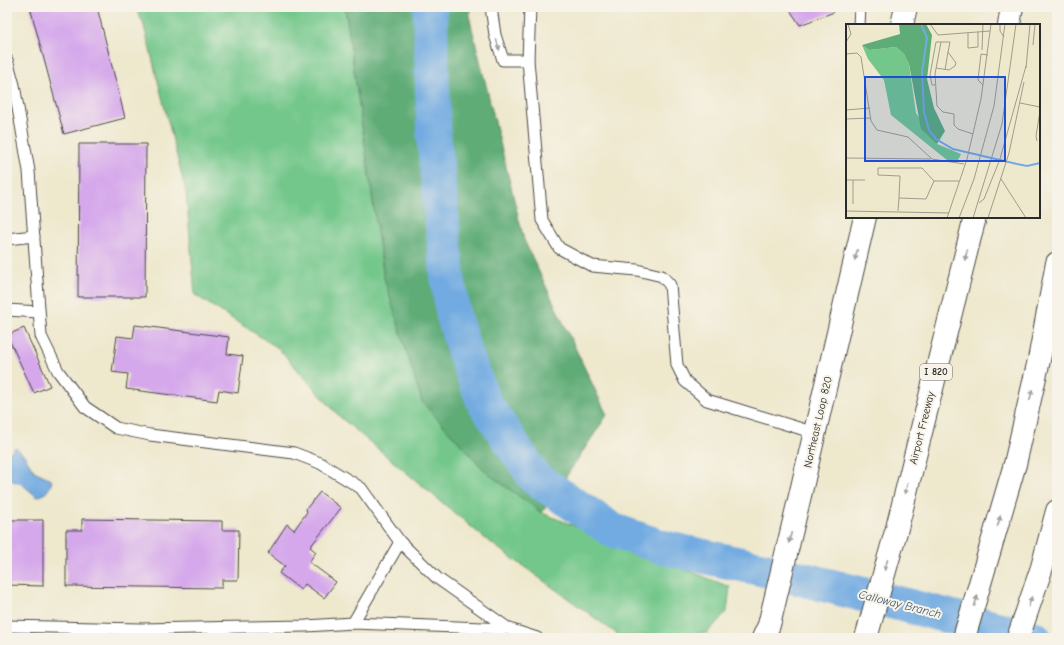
<svg xmlns="http://www.w3.org/2000/svg" width="1064" height="645" font-family="'Comic Neue',sans-serif">
<style>
.green{fill:#73c78b;stroke:#4f795b}
.forest{fill:#5eac77;stroke:#446c51}
.water{fill:#72abe1;stroke:#4e6b86}
.lines{fill:none;stroke-linecap:round;stroke-linejoin:round}
.river{stroke:#72abe1;stroke-width:35}
.building{fill:#d5a8eb}
.lane-casing{stroke:#484743;stroke-width:13}
.secondary-casing{stroke:#484743;stroke-width:24}
.highway-casing{stroke:#484743;stroke-width:24}
.lane{stroke:#fff;stroke-width:11}
.secondary{stroke:#fff;stroke-width:22}
.highway{stroke:#fff;stroke-width:22}
.oneway{fill:#a0a0a0}
.labels{text-anchor:middle;dominant-baseline:central;stroke-width:4;stroke-linejoin:round;paint-order:stroke}
.shield{fill:#f7f3e8;stroke:#686764;stroke-width:1}
.shield-label{font-size:10px;font-weight:bold;fill:#2b2b2b}
.street-label{font-size:11px;fill:#2b2b2b;stroke:#f7f3e8}
.water-label{font-size:12px;font-style:italic;fill:#44586b;stroke:#f7f3e8}
.inset-river{fill:none;stroke:#72abe1;stroke-width:2}
.inset-road{fill:none;stroke:#a09c8c;stroke-width:1}
.view{fill:#1d4ed8;fill-opacity:0.15;stroke:#1d4ed8;stroke-width:2}
.inset-edge{fill:none;stroke:#2b2b2b;stroke-width:2}
</style>
<rect width="100%" height="100%" fill="#f7f3e8"/>
<filter id="ink" filterUnits="userSpaceOnUse"><feTurbulence type="fractalNoise" baseFrequency=".025" numOctaves="2"/><feDisplacementMap in="SourceGraphic" scale="8" xChannelSelector="R" yChannelSelector="G"/><feConvolveMatrix kernelMatrix="1 2 1 2 8 2 1 2 1" color-interpolation-filters="sRGB"/></filter>
<filter id="wash" filterUnits="userSpaceOnUse"><feTurbulence type="fractalNoise" baseFrequency=".012" numOctaves="4" result="noise"/><feDisplacementMap in="SourceGraphic" scale="16" xChannelSelector="R" yChannelSelector="G"/><feGaussianBlur stdDeviation="0.9" result="paint"/><feColorMatrix in="noise" values="0 0 0 0 0 0 0 0 0 0 0 0 0 0 0 0 0 1.4 0 .05"/><feComposite in="paint" operator="in"/></filter>
<g filter="url(#wash)">
<rect width="100%" height="100%" fill="#eee8cd"/>
<polygon class="green" points="134,7 345,7 384,278 542,513 730,587 727,612 707,633 620,636 487,540 340,417 278,348 195,295 186,192 143,22"/>
<polygon class="forest" points="345,7 470,7 470,20 524,240 607,415 542,513 487,473 422,402 384,278"/>
<path class="water" d="M 15,447 L 24,455 L 34,471 L 49,478 L 52,481 C 49,491 46,494 37,497 L 22,484 L 7,479 L 7,456 Z"/>
<g class="lines">
<polyline class="river" points="430,7 434,139 447,272 453,314 464,351 484,402 535,478 612,530 665,548 767,570 1034,638"/>
</g>
<g id="blocks">
<g class="building">
<polygon points="30,7 97,7 125,118 64,134"/>
<polygon points="788,7 834,7 834,12 800,25"/>
<polygon points="79,144 146,144 145,297 78,297"/>
<polygon points="135,325 229,337 227,354 243,356 238,393 219,390 217,401 126,389 128,374 112,372 117,336 133,338"/>
<polygon points="24,328 50,386 34,393 7,335"/>
<polygon points="320,492 341,508 310,547 316,552 309,562 336,582 324,598 305,584 301,590 279,573 285,566 268,553 287,524 294,530 307,512 306,509"/>
<polygon points="82,519 222,521 222,530 239,530 238,580 222,580 222,588 66,586 66,530 82,530"/>
<polygon points="7,520 43,520 43,586 7,585"/>
</g>
</g>
</g>
<g filter="url(#ink)">
<use href="#blocks" fill-opacity="0" stroke="#484743" stroke-width="1"/>
<g class="lines">
<g class="lane-casing">
<g id="lane">
<polyline points="491,7 495,35 503,60 528,60"/>
<polyline points="530,7 528,60 542,220 559,248 592,266 637,270 662,276 670,285 677,365 685,381 707,400 815,433"/>
<polyline points="859,25 860,7"/>
<polyline points="7,60 14,85 29,171 41,336 58,371 85,407 116,428 150,435 294,453 320,463 361,488 400,542 437,578 509,629 537,638"/>
<polyline points="7,239 34,236"/>
<polyline points="7,310 39,312"/>
<polyline points="353,623 400,542"/>
<polyline points="7,626 141,629 306,626 353,623 509,629"/>
</g>
</g>
<g class="secondary-casing">
<g id="secondary">
<polyline points="902,25 906,7"/>
<polyline points="763,638 769,625 799,500 865,217"/>
</g>
</g>
<g class="highway-casing">
<g id="highway">
<polyline points="1009,25 1012,7"/>
<polyline points="866,638 897,528 975,217"/>
<polyline points="964,638 1015,464 1039,360 1057,263"/>
<polyline points="1018,638 1042,567 1057,511"/>
</g>
</g>
<use href="#lane" class="lane"/>
<use href="#secondary" class="secondary"/>
<use href="#highway" class="highway"/>
</g>
<defs><path id="oneway-solid" d="M-6-.8H1V-3.2L6.5 0L1 3.2V.8H-6Z"/></defs>
<g class="oneway">
<use href="#oneway-solid" transform="translate(498 45) rotate(74)"/>
<use href="#oneway-solid" transform="translate(856 255) rotate(103)"/>
<use href="#oneway-solid" transform="translate(966 255) rotate(104)"/>
<use href="#oneway-solid" transform="translate(1031 395) rotate(-77)"/>
<use href="#oneway-solid" transform="translate(906 489) rotate(104)"/>
<use href="#oneway-solid" transform="translate(999 521) rotate(-74)"/>
<use href="#oneway-solid" transform="translate(790 538) rotate(104)"/>
<use href="#oneway-solid" transform="translate(886 565) rotate(106)"/>
<use href="#oneway-solid" transform="translate(976 601) rotate(-73)"/>
<use href="#oneway-solid" transform="translate(1030 602) rotate(-72)"/>
</g>
</g>
<g class="labels">
<rect class="shield" x="920" y="364" width="32" height="16" rx="3"/>
<g class="shield-label">
<text x="936" y="372">I 820</text>
</g>
<g class="street-label">
<text transform="translate(818 422) rotate(-77)">Northeast Loop 820</text>
<text transform="translate(922 428) rotate(-76)">Airport Freeway</text>
</g>
<g class="water-label">
<text transform="translate(900 604) rotate(14)">Calloway Branch</text>
</g>
</g>
<g transform="translate(846 24)">
<rect width="194" height="194" fill="#eee8cd"/>
<path d="M 16,21 L 23,26 L 50,23 L 58,30 L 63,40 L 70,89 L 91,120 L 115,130 L 112,136 L 101,136 L 45,91 L 38,56 L 22,35 Z" fill="#73c78b"/>
<path d="M 53,0 L 80,0 L 86,11 L 81,55 L 88,84 L 99,107 L 91,120 L 75,105 L 63,40 L 58,30 L 50,23 L 23,26 L 16,21 L 54,10 Z" fill="#5eac77"/>
<path class="inset-river" d="M 75,0 L 81,14 L 76,48 L 78,88 L 83,106 L 90,115 L 107,125 L 171,140 L 181,142 L 194,139"/>
<path class="inset-road" d="M 84,0 L 92,11 L 144,7M 154,0 L 154,7 L 158,13M 122,9 L 122,24 L 132,23 L 132,8M 0,18 L 5,10 L 2,0M 95,18 L 89,50 L 91,82 L 97,88 L 108,90 L 108,101 L 112,105 L 127,110M 187,21 L 189,0M 136,26 L 137,0M 0,30 L 11,29 L 15,33 L 25,97 L 31,106 L 62,113 L 86,135 L 118,140M 180,44 L 184,0M 99,46 L 102,28M 89,61 L 86,61 L 84,51 L 90,18 L 104,18 L 102,28 L 110,39 L 109,42 L 103,46 L 90,44M 137,61 L 132,56 L 135,30 L 142,31M 174,79 L 194,83M 0,86 L 24,84M 0,95 L 25,94M 191,117 L 190,112 L 194,87M 0,134 L 85,135M 155,155 L 180,194M 0,156 L 19,156M 53,174 L 54,152 L 32,151 L 32,144 L 76,144 L 88,157M 133,179 L 138,175 L 154,135 L 180,42M 7,180 L 7,156M 0,187 L 103,189M 52,187 L 53,174 L 80,175 L 88,157 L 113,157M 101,194 L 121,135 L 135,75 L 145,0M 113,194 L 128,155 L 148,82 L 159,0M 127,194 L 156,100 L 170,0M 142,194 L 163,129 L 178,58"/>
<path class="view" d="M 19,53 L 159,53 L 159,137 L 19,137 Z"/>
<rect width="194" height="194" class="inset-edge"/>
</g>
<rect width="1064" height="645" fill="none" stroke="#f7f3e8" stroke-width="24"/>
</svg>
